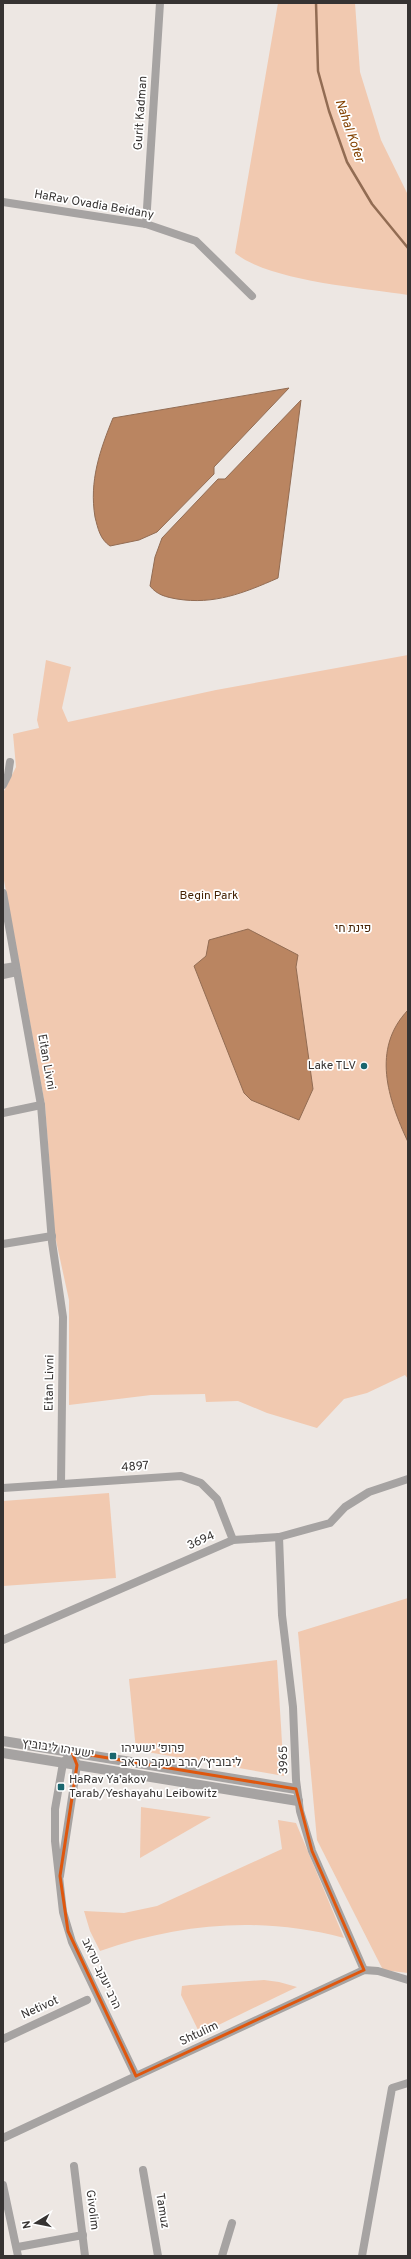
<svg xmlns="http://www.w3.org/2000/svg" width="411" height="2259" font-family="Overpass,Heebo,sans-serif">
<style>
.green{fill:#f1c9b0}
.water{fill:#ba8561;stroke:#926c53}
.lines{fill:none;stroke-linecap:round;stroke-linejoin:round}
.stream{stroke:#926c53;stroke-width:2.5}
.minor{stroke:#a6a3a2;stroke-width:8}
.tertiary{stroke:#a6a3a2;stroke-width:10}
.marked{fill:none;stroke:#df570e;stroke-width:3;stroke-linejoin:round}
.poi-dot{fill:#19666e;stroke:#fff;stroke-width:1.5}
.labels{text-anchor:middle;dominant-baseline:central;stroke-width:3.5;stroke-linejoin:round;paint-order:stroke}
.street-label{font-size:12px;fill:#363332;stroke:#fff}
.park-label{font-size:12px;fill:#452204;stroke:#fff}
.poi-label{font-size:12px;fill:#363332;stroke:#fff;text-anchor:start}
.water-label{font-size:13px;font-style:italic;fill:#834100;stroke:#fff}
</style>
<rect width="100%" height="100%" fill="#ede7e3"/>
<g class="green">
<path d="M 278,3 L 355,3 L 360,72 L 381,140 L 408,195 L 408,295 C 363,288 269,281 235,253 Z"/>
<polygon points="408,655 408,1379 405,1375 367,1393 344,1399 317,1428 267,1413 238,1401 206,1402 205,1394 151,1395 69,1405 69,1300 55,1236 45,1105 3,875 3,793 16,767 13,734 39,728 37,720 46,660 71,667 62,708 68,722 216,690"/>
<polygon points="109,1493 116,1578 3,1586 3,1501"/>
<polygon points="408,1598 408,1973 383,1970 317,1840 298,1632"/>
<polygon points="277,1660 284,1776 136,1750 129,1679"/>
<polygon points="141,1807 211,1817 140,1858"/>
<path d="M 278,1820 L 296,1823 L 344,1938 C 261,1916 181,1923 100,1951 L 90,1931 L 84,1911 L 124,1913 L 157,1906 L 282,1849 Z"/>
<polygon points="264,1980 279,1982 297,1987 200,2034 181,1995 182,1986 190,1985"/>
</g>
<g class="water">
<path d="M 289,388 L 214,467 L 214,474 L 157,532 L 139,540 L 110,546 C 100,539 98,529 95,517 C 89,481 100,450 113,418 Z"/>
<path d="M 301,400 L 278,578 C 244,593 214,605 177,599 C 166,597 157,595 150,586 L 155,557 L 162,538 L 218,479 L 225,479 Z"/>
<polygon points="248,929 298,955 296,967 313,1089 299,1120 251,1100 244,1093 194,966 206,956 209,940"/>
<path d="M 408,1010 L 408,1142 C 388,1099 371,1049 408,1010 Z"/>
</g>
<g class="lines">
<polyline class="stream" points="316,3 318,71 329,111 347,162 372,204 408,248"/>
<g class="minor">
<polyline points="3,202 146,224 196,241 252,296"/>
<polyline points="146,224 160,3"/>
<polyline points="3,785 8,775 10,762"/>
<polyline points="3,893 41,1105 52,1242 63,1317 61,1484"/>
<polyline points="3,968 16,966"/>
<polyline points="3,975 17,972"/>
<polyline points="3,1113 41,1105"/>
<polyline points="3,1244 52,1236"/>
<polyline points="3,1488 181,1476 201,1483 217,1499 233,1540"/>
<polyline points="279,1537 282,1615 293,1707 296,1780 300,1811 312,1851 364,1970"/>
<polyline points="3,1640 233,1540 279,1537 330,1523 345,1507 369,1492 408,1479"/>
<polyline points="60,1876 77,1765 72,1752 63,1763 55,1809 55,1841 63,1912 72,1942 136,2076"/>
<polyline points="3,2039 87,2000"/>
<polyline points="3,2138 364,1970 378,1971 408,1980"/>
<polyline points="74,2166 85,2256"/>
<polyline points="143,2170 158,2256"/>
<polyline points="3,2185 18,2256"/>
<polyline points="18,2247 83,2235"/>
<polyline points="222,2256 232,2223"/>
<polyline points="362,2256 392,2088 408,2083"/>
</g>
<g class="tertiary">
<polyline points="3,1741 296,1789"/>
<polyline points="3,1753 298,1801"/>
</g>
</g>
<path class="marked" d="M 72,1752 L 296,1789 L 312,1851 L 364,1970 L 136,2076 L 68,1931 L 60,1876 L 77,1765 Z"/>
<g class="poi-dot">
<circle cx="364" cy="1066" r="4"/>
<rect x="109" y="1752" width="8" height="8" rx="2"/>
<rect x="57" y="1783" width="8" height="8" rx="2"/>
</g>
<g class="labels">
<g class="street-label">
<text transform="translate(141 113) rotate(-86)">Gurit Kadman</text>
<text transform="translate(94 205) rotate(10)">HaRav Ovadia Beidany</text>
<text transform="translate(46 1062) rotate(80)">Eitan Livni</text>
<text transform="translate(50 1383) rotate(-89)">Eitan Livni</text>
<text transform="translate(135 1467) rotate(-4)">4897</text>
<text transform="translate(201 1541) rotate(-24)">3694</text>
<text transform="translate(58 1749) rotate(9)">ישעיהו ליבוביץ</text>
<text transform="translate(284 1760) rotate(-91)">3965</text>
<text transform="translate(101 1974) rotate(65)">הרב יעקב טראב</text>
<text transform="translate(40 2008) rotate(-24)">Netivot</text>
<text transform="translate(199 2034) rotate(-25)">Shtulim</text>
<text transform="translate(92 2210) rotate(83)">Givolim</text>
<text transform="translate(162 2211) rotate(81)">Tamuz</text>
</g>
<g class="park-label">
<text x="209" y="896">Begin Park</text>
<text x="353" y="929">פינת חי</text>
</g>
<g class="poi-label">
<text x="356" y="1066" text-anchor="end">Lake TLV</text>
<text x="121" y="1749">פרופ׳ ישעיהו<tspan x="121" dy="14">ליבוביץ׳/הרב יעקב טראב</tspan></text>
<text x="69" y="1780">HaRav Ya’akov<tspan x="69" dy="14">Tarab/Yeshayahu Leibowitz</tspan></text>
</g>
<g class="water-label">
<text transform="translate(349 131) rotate(71)">Nahal Kofer</text>
</g>
</g>
<rect width="411" height="2259" fill="none" stroke="#363332" stroke-width="8"/>
<g transform="translate(36 2223) rotate(260)" stroke="#ffffff" stroke-width="3" paint-order="stroke">
<path d="M0-3L7 15L0 10L-7 15Z" fill="#363332"/>
<text y="-6" font-size="11" font-weight="bold" text-anchor="middle" fill="#363332">N</text>
</g>
</svg>
